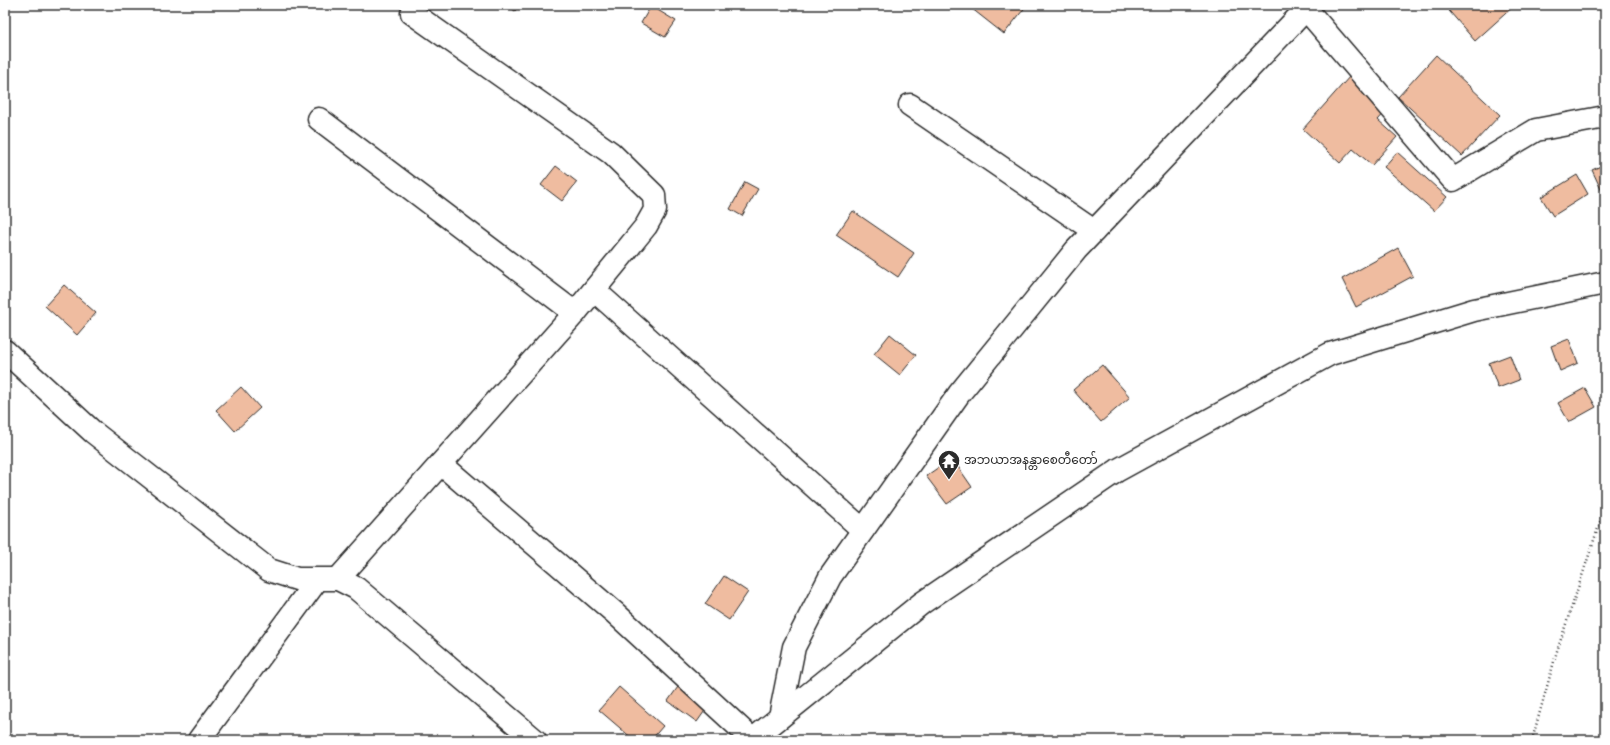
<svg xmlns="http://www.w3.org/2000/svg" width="1610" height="745" font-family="Mynerve,'Noto Sans Myanmar',sans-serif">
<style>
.building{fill:#efbca0;stroke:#2b2b2b}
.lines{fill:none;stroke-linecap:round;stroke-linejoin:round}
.street-casing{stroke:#2b2b2b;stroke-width:25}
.path{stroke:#2b2b2b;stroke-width:2.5;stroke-dasharray:1 3;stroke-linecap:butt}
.street{stroke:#fff;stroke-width:22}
.labels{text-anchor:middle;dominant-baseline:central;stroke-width:3.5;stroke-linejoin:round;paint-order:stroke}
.poi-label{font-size:12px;fill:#2b2b2b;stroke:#fff;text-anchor:start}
</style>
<rect width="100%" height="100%" fill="#fff"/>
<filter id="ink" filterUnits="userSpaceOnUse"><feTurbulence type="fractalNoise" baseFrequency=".025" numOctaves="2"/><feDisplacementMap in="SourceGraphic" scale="8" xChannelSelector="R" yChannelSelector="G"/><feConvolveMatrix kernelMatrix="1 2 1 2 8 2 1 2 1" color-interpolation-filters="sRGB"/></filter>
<g filter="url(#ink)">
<g class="building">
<polygon points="506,5 519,5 515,11"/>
<polygon points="973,5 1027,5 1004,34 971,8"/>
<polygon points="1444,5 1515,5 1475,41"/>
<polygon points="651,6 676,21 665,37 641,23"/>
<polygon points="1436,55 1500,115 1462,156 1398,97"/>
<polygon points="1350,76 1387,110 1378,120 1397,137 1372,165 1353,149 1340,163 1303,129"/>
<polygon points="1397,152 1447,197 1434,211 1384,167"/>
<polygon points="1605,164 1605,198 1592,170"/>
<polygon points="556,166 577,182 562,201 541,185"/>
<polygon points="1577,175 1588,194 1553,216 1541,197"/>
<polygon points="745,182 758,189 742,216 730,209"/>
<polygon points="853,211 914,253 898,277 836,235"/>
<polygon points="1398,248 1413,276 1356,307 1342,279"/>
<polygon points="64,285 96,313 77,335 45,306"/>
<polygon points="890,334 916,355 900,375 874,354"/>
<polygon points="1569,339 1578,363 1560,371 1551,346"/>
<polygon points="1510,355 1519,380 1498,388 1489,363"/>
<polygon points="1102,365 1130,397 1101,422 1073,390"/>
<polygon points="241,387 260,408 235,431 216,410"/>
<polygon points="1585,388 1596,407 1569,422 1558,403"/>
<polygon points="952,458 972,487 947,504 926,476"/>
<polygon points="724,576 748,592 729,620 705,604"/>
<polygon points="680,684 709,705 697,722 668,701"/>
<polygon points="619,687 663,726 651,740 634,740 599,710"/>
</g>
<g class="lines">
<g class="street-casing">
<g id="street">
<polyline points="1309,5 1306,9 1453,180 1536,130 1605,117"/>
<polyline points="910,105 1094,231"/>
<polyline points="319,119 575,313"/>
<polyline points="594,290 863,530"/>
<polyline points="5,351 93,432 269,570 297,579 338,579 356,588 535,740"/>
<polyline points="441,464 615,613 753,740"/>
<polyline points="338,579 575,313 616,263 646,226 655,210 654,195 611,153 412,13"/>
<polyline points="780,717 794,647 830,577 959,394 1076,250 1306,9"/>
<polyline points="199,740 317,580"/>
<polyline points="752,740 922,603 1118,470 1330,354 1474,310 1605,283"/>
</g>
</g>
<polyline class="path" points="1532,740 1557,651 1605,507"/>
<use href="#street" class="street"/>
</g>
</g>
<defs>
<g id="temple-pin" transform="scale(1.15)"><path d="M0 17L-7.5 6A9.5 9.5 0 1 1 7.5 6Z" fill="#2b2b2b" stroke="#fff"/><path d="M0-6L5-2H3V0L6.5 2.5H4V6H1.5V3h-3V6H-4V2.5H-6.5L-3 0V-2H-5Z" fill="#fff"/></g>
</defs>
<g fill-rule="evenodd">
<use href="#temple-pin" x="949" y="461"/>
</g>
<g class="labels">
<g class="poi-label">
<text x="964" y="461">အဘယာအနန္တာစေတီတော်</text>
</g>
</g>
<rect width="1610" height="745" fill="none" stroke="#fff" stroke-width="20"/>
<rect x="10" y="10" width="1590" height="725" fill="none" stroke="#2b2b2b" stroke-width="1.5" filter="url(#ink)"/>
</svg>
